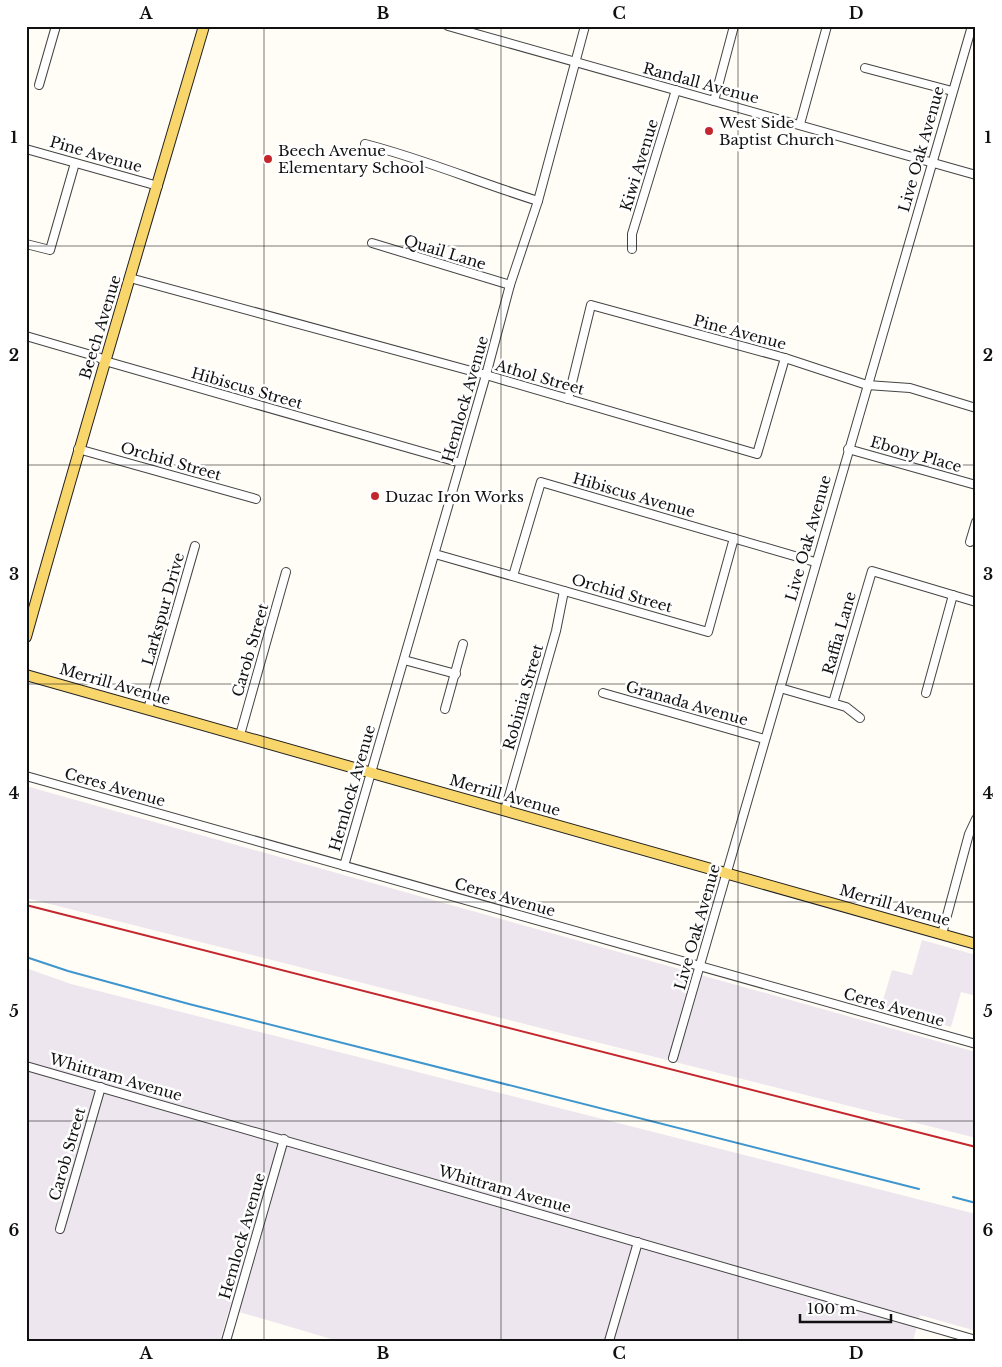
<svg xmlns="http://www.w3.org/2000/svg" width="1002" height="1367" font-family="'Libre Baskerville',serif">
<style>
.industrial{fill:#eee6ef}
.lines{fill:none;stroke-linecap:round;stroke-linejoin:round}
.stream{stroke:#3f96cf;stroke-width:2}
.minor-casing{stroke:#444;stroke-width:10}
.major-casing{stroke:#222;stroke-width:12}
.minor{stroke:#fff;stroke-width:8}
.major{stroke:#f9d66b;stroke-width:10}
.rail{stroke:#c4262e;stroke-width:2}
.grid{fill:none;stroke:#111;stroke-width:1;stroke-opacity:0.55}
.poi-dot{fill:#c4262e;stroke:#fff;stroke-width:2}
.labels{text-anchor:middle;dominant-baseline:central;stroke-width:5;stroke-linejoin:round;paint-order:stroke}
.street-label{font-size:15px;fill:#111;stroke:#fff}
.poi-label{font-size:15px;fill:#111;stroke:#fff;text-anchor:start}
.neatline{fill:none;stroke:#111;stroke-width:2}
.grid-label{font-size:16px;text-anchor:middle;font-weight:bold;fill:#111}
</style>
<rect width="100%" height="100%" fill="#fffdf5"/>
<g class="industrial">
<polygon points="26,786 976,1052 976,1138 26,898"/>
<polygon points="922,940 976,955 976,996 961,992 951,1027 881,1007 892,970 912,975"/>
<polygon points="26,968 71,984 976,1214 976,1331 920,1315 913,1341 338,1341 229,1309 220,1341 26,1341"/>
</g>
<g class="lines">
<g class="stream">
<polyline points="26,957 68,971 189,1004 919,1189"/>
<polyline points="953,1197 976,1203"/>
</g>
<g class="minor-casing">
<g id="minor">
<polyline points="448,26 976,175"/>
<polyline points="865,68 952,91"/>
<polyline points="39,85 56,26"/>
<polyline points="714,101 734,26"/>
<polyline points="800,124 827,26"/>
<path d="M 365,144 C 424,159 480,183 538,201"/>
<polyline points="26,149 158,186"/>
<polyline points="372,243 510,285"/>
<polyline points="26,244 50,250 75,163"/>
<polyline points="632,249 632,234 676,90"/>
<polyline points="130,278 486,375 757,454 785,358"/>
<polyline points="26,336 98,357 105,361 461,463"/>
<polyline points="568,399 591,305 785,358 867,385 910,388 976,408"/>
<polyline points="78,449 256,499"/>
<polyline points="848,449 976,485"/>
<polyline points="970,542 976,522"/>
<polyline points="435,554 708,632 734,538"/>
<polyline points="513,576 541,482 815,562"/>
<polyline points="404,660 456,674"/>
<polyline points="780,688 846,707 860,718"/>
<polyline points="603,693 764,739"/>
<polyline points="926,693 953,595"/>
<polyline points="833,703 872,571 976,602"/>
<polyline points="148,709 195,546"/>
<polyline points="445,709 463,644"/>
<polyline points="240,735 286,572"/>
<polyline points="26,776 976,1044"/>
<polyline points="505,810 556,631 564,591"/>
<polyline points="344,866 486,375 510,285 538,201 585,26"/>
<polyline points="942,934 969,834 976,819"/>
<polyline points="673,1058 972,26"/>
<polyline points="26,1066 976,1340"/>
<polyline points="60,1229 101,1087"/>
<polyline points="226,1341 284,1139"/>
<polyline points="609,1341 638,1242"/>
</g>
</g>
<g class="major-casing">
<g id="major">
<path d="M 26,637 C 83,433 144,230 204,26"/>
<polyline points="26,675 976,944"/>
</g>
</g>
<use href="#minor" class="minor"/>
<use href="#major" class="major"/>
<polyline class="rail" points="26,905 976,1147"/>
</g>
<path class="grid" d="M 264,26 L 264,1341M 501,26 L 501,1341M 738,26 L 738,1341M 26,246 L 976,246M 26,465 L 976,465M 26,684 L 976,684M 26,902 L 976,902M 26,1121 L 976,1121"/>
<g class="poi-dot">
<circle cx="709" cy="131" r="5"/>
<circle cx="268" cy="159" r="5"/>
<circle cx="375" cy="496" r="5"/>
</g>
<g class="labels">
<g class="street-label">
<text transform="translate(701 83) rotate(15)">Randall Avenue</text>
<text transform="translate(921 149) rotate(-74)">Live Oak Avenue</text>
<text transform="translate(96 154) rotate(16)">Pine Avenue</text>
<text transform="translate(639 165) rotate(-73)">Kiwi Avenue</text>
<text transform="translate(445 252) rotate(17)">Quail Lane</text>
<text transform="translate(100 327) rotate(-73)">Beech Avenue</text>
<text transform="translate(740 332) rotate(15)">Pine Avenue</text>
<text transform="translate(540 377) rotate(16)">Athol Street</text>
<text transform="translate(247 388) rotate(16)">Hibiscus Street</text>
<text transform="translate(465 399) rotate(-74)">Hemlock Avenue</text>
<text transform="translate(916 454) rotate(16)">Ebony Place</text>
<text transform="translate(171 461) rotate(16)">Orchid Street</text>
<text transform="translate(634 495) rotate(16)">Hibiscus Avenue</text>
<text transform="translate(808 538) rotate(-74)">Live Oak Avenue</text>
<text transform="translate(622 593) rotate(16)">Orchid Street</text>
<text transform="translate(163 609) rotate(-74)">Larkspur Drive</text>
<text transform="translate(839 633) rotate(-74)">Raffia Lane</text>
<text transform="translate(250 650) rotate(-74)">Carob Street</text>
<text transform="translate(115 684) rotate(16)">Merrill Avenue</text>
<text transform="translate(523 697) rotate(-74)">Robinia Street</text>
<text transform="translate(687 703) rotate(16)">Granada Avenue</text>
<text transform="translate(115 787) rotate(16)">Ceres Avenue</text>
<text transform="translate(352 788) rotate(-74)">Hemlock Avenue</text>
<text transform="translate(505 795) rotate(16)">Merrill Avenue</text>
<text transform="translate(505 897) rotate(16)">Ceres Avenue</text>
<text transform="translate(895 905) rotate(16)">Merrill Avenue</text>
<text transform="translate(697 927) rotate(-74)">Live Oak Avenue</text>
<text transform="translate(894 1007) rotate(16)">Ceres Avenue</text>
<text transform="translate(116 1077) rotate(16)">Whittram Avenue</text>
<text transform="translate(67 1154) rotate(-74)">Carob Street</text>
<text transform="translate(505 1189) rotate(16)">Whittram Avenue</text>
<text transform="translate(242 1236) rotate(-74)">Hemlock Avenue</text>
</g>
<g class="poi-label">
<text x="719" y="122">West Side<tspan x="719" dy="17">Baptist Church</tspan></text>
<text x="278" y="150">Beech Avenue<tspan x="278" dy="17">Elementary School</tspan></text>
<text x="385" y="496">Duzac Iron Works</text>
</g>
</g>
<rect width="1002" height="1367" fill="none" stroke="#ffffff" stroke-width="55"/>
<path d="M800 1314v8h91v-8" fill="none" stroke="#111111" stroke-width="2.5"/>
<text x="807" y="1314" font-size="15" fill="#111111" stroke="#ffffff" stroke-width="4" paint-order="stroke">100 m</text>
<rect x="28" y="28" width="946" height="1312" class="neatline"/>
<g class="grid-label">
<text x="146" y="19">A</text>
<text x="383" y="19">B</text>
<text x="619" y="19">C</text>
<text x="856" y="19">D</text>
<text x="14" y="143">1</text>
<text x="988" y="143">1</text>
<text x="14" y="361">2</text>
<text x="988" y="361">2</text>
<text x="14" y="580">3</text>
<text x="988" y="580">3</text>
<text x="14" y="799">4</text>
<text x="988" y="799">4</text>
<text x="14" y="1017">5</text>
<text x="988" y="1017">5</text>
<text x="14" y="1236">6</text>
<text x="988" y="1236">6</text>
<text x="146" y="1359">A</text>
<text x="383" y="1359">B</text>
<text x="619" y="1359">C</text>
<text x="856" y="1359">D</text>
</g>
</svg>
